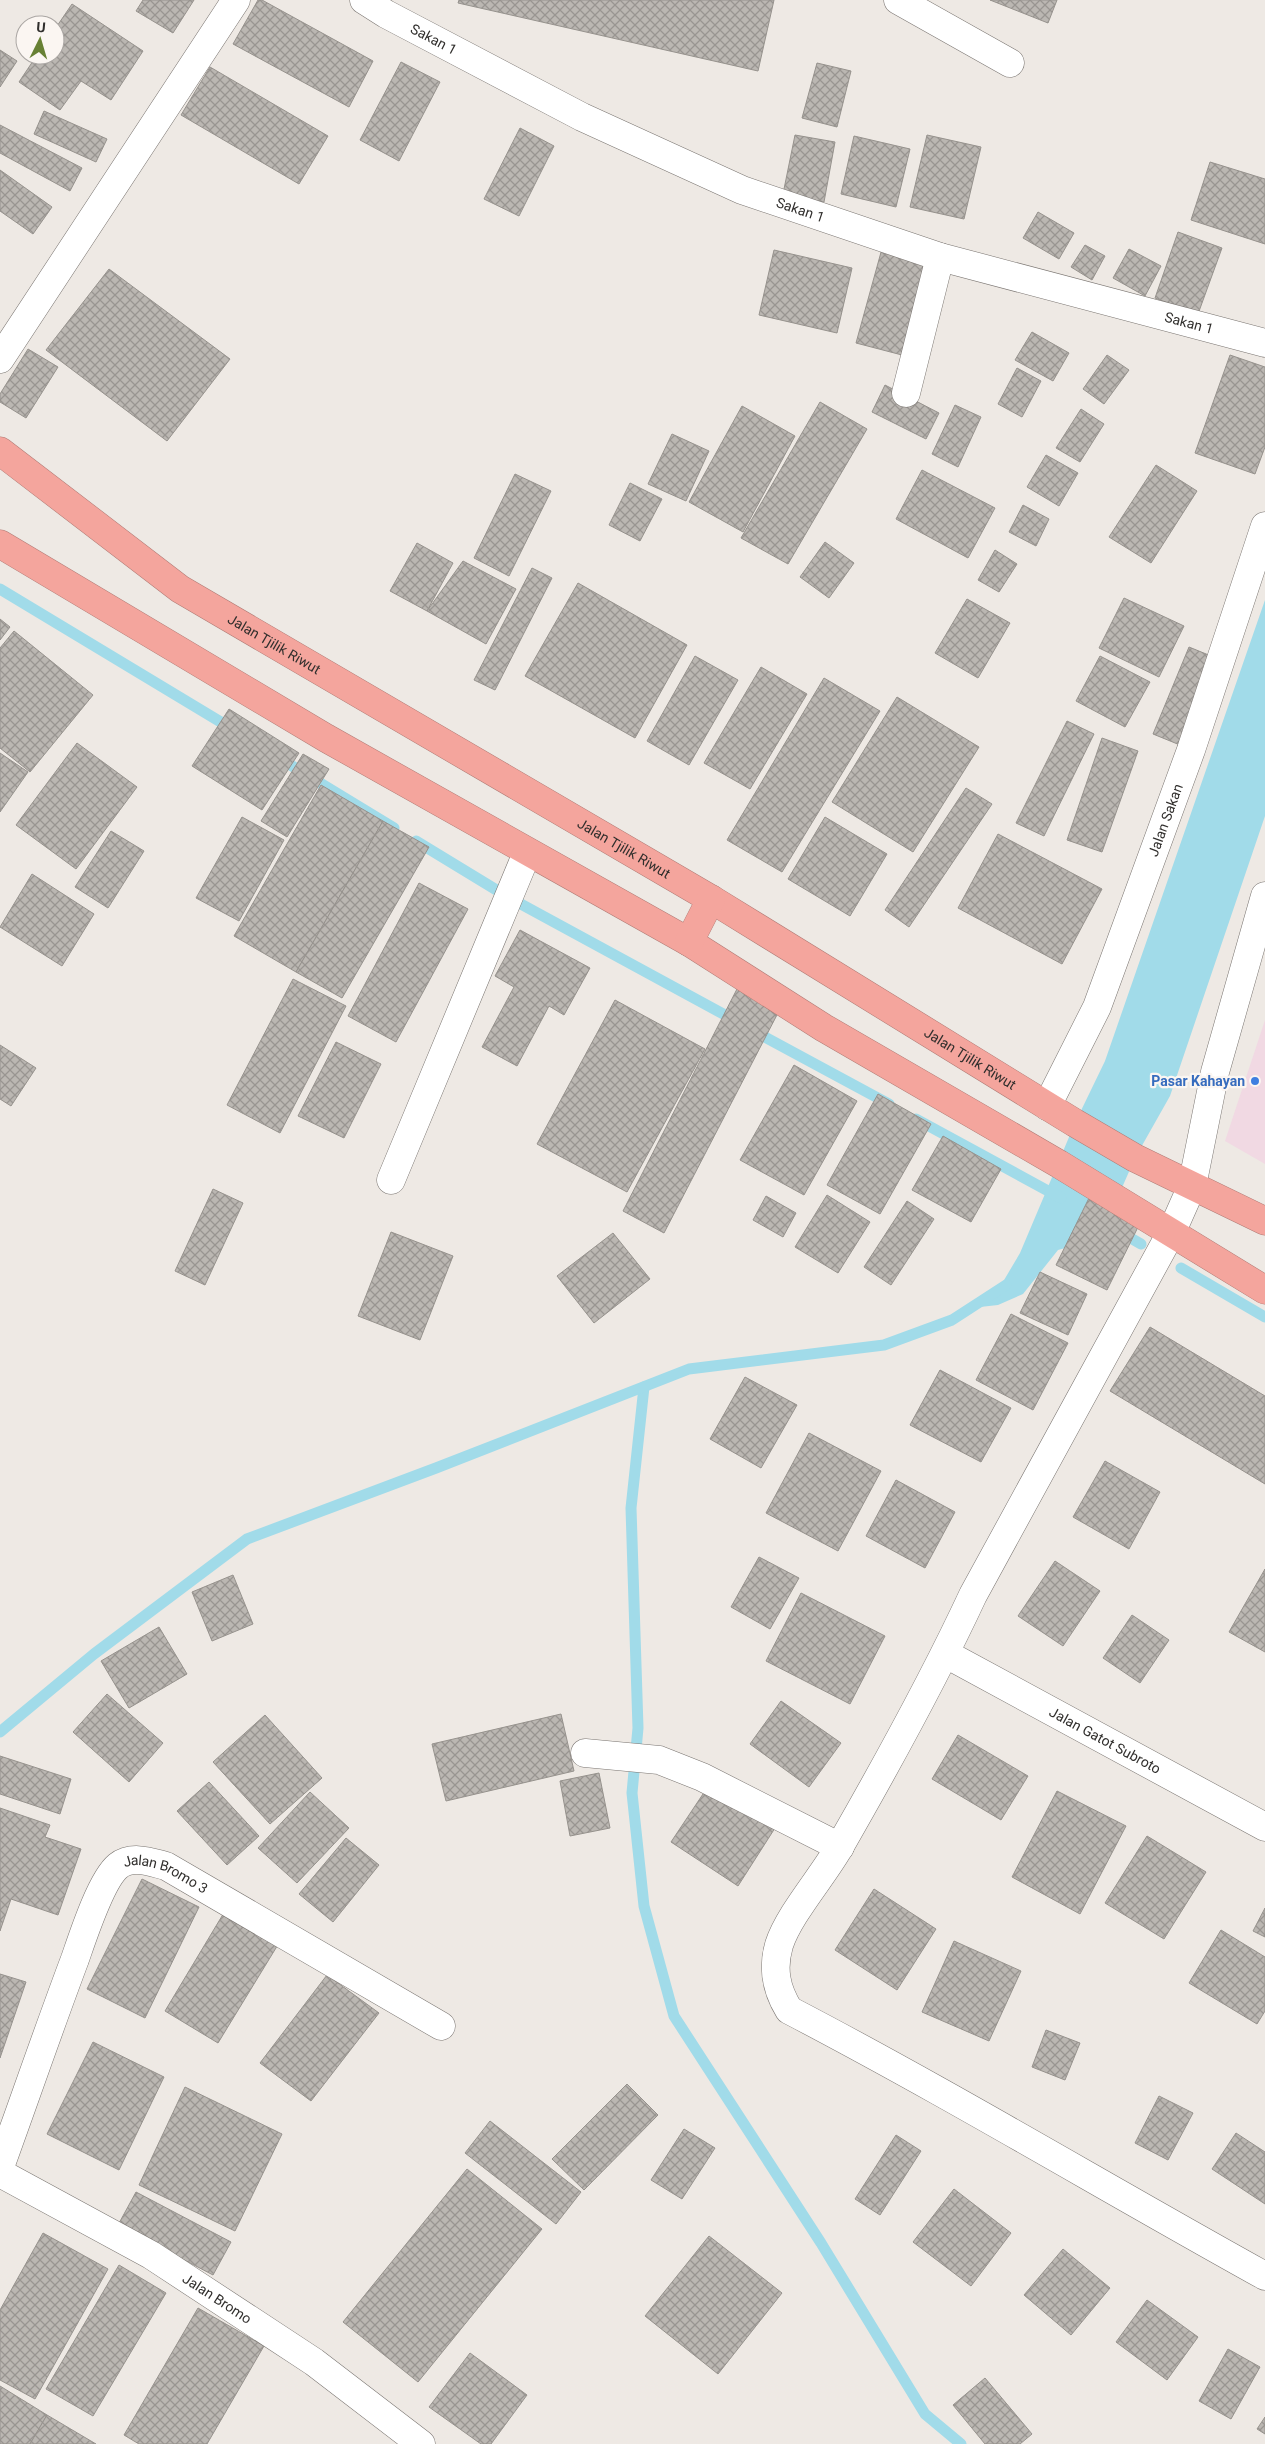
<svg xmlns="http://www.w3.org/2000/svg" width="1265" height="2444" font-family="Roboto,sans-serif">
<style>
.commercial{fill:#f1d9e3}
.water{fill:#a1dbe9}
.lines{fill:none;stroke-linecap:round;stroke-linejoin:round}
.stream{stroke:#a1dbe9;stroke-width:11}
.building{fill:url(#building-cross-hatch);stroke:#96928d}
.street-casing{stroke:#7a7571;stroke-width:29}
.secondary-casing{stroke:#7a7571;stroke-width:29}
.highway-casing{stroke:#b07c76;stroke-width:29}
.street{stroke:#fff;stroke-width:28}
.secondary{stroke:#fff;stroke-width:28}
.highway{stroke:#f4a59d;stroke-width:28}
.shop-dot{fill:#3f7fe0;stroke:#fbf6f2;stroke-width:2}
.labels{text-anchor:middle;dominant-baseline:central;stroke-width:4.5;stroke-linejoin:round;paint-order:stroke}
.street-label{font-size:14px;fill:#312f2d;stroke:#fbf6f2}
.shop-label{font-size:14px;font-weight:bold;fill:#366cbe;stroke:#fbf6f2;text-anchor:end}
</style>
<defs>
<pattern id="building-cross-hatch" width="8" height="8" patternUnits="userSpaceOnUse" patternTransform="scale(1.25)"><rect width="8" height="8" fill="#bbb7b2"/><path d="M0 0l8 8M0 8l8-8" fill="none" stroke="#999591"/></pattern>
</defs>
<rect width="100%" height="100%" fill="#eee9e4"/>
<polygon class="commercial" points="1265,1020 1265,1164 1225,1141"/>
<polygon class="water" points="1265,600 1265,816 1170,1096 1135,1158 1117,1199 1094,1240 1058,1250 1023,1294 998,1305 971,1308 997,1292 1020,1253 1075,1123 1105,1061"/>
<g class="lines">
<g class="stream">
<polyline points="0,589 234,730"/>
<polyline points="279,758 394,828"/>
<polyline points="416,841 508,897 738,1022"/>
<polyline points="752,1030 889,1104"/>
<polyline points="916,1119 1061,1198"/>
<polyline points="1120,1232 1141,1244"/>
<polyline points="1181,1268 1265,1317"/>
<polyline points="644,1387 631,1508 638,1728 632,1793 644,1906 674,2016 821,2243 925,2414 961,2444"/>
<polyline points="0,1732 94,1654 247,1539 436,1468 689,1369 884,1345 952,1320 1006,1285"/>
</g>
</g>
<g class="building">
<polygon points="143,0 194,0 173,33 136,11"/>
<polygon points="258,0 262,0 373,61 349,107 233,44"/>
<polygon points="459,0 774,0 758,71 458,3"/>
<polygon points="990,0 1057,0 1048,23"/>
<polygon points="72,4 143,51 111,100 81,81 60,110 19,82 37,55 55,55 55,29"/>
<polygon points="0,50 17,61 0,87"/>
<polygon points="401,62 440,82 399,161 360,140"/>
<polygon points="817,63 851,71 837,127 802,118"/>
<polygon points="210,67 328,136 299,184 181,115"/>
<polygon points="44,111 107,139 96,162 34,134"/>
<polygon points="0,125 82,168 70,191 0,153"/>
<polygon points="520,128 554,146 519,216 484,199"/>
<polygon points="795,135 835,142 824,202 783,194"/>
<polygon points="927,135 981,147 964,219 910,207"/>
<polygon points="854,136 910,149 896,207 841,194"/>
<polygon points="1210,162 1265,179 1265,244 1191,220"/>
<polygon points="0,170 52,207 33,234 0,211"/>
<polygon points="1038,212 1074,233 1059,259 1023,238"/>
<polygon points="1178,232 1222,248 1198,314 1155,298"/>
<polygon points="883,245 929,257 902,355 856,343"/>
<polygon points="1085,245 1105,256 1092,280 1071,267"/>
<polygon points="1129,249 1161,266 1145,296 1113,278"/>
<polygon points="774,250 852,268 837,333 759,315"/>
<polygon points="109,269 230,359 167,441 46,350"/>
<polygon points="1032,332 1069,353 1053,381 1015,360"/>
<polygon points="28,349 58,367 26,418 0,402 0,394"/>
<polygon points="1107,355 1129,370 1104,404 1083,389"/>
<polygon points="1230,355 1265,367 1265,447 1255,474 1195,453"/>
<polygon points="1017,368 1041,381 1022,417 998,404"/>
<polygon points="885,385 939,413 926,439 872,412"/>
<polygon points="820,402 867,429 788,564 741,538"/>
<polygon points="955,405 981,417 958,467 932,454"/>
<polygon points="742,406 795,436 743,532 689,502"/>
<polygon points="1081,409 1104,424 1080,462 1056,448"/>
<polygon points="672,434 709,451 686,501 648,484"/>
<polygon points="1046,455 1078,473 1059,506 1027,487"/>
<polygon points="1156,465 1197,491 1151,563 1109,537"/>
<polygon points="922,470 995,508 968,558 896,519"/>
<polygon points="515,474 551,491 509,576 474,558"/>
<polygon points="630,483 662,499 640,541 609,525"/>
<polygon points="1023,505 1049,519 1036,546 1009,532"/>
<polygon points="825,542 854,563 829,598 800,577"/>
<polygon points="417,543 453,563 427,611 390,591"/>
<polygon points="995,550 1017,564 999,592 978,580"/>
<polygon points="463,561 516,589 486,644 427,611"/>
<polygon points="532,568 552,578 495,690 474,680"/>
<polygon points="578,583 687,645 635,738 525,676"/>
<polygon points="1124,598 1184,626 1159,677 1099,648"/>
<polygon points="967,599 1010,623 978,678 935,653"/>
<polygon points="0,619 10,627 0,640"/>
<polygon points="14,631 93,695 30,772 0,748 0,648"/>
<polygon points="1189,647 1216,658 1180,745 1153,734"/>
<polygon points="695,656 738,680 689,765 647,741"/>
<polygon points="1100,656 1150,682 1125,727 1076,701"/>
<polygon points="761,667 807,694 750,789 704,763"/>
<polygon points="824,678 880,711 782,872 727,840"/>
<polygon points="897,697 979,747 913,852 832,802"/>
<polygon points="229,709 299,753 262,810 192,766"/>
<polygon points="1067,721 1094,734 1044,836 1016,823"/>
<polygon points="1102,738 1138,751 1102,852 1067,840"/>
<polygon points="77,743 137,787 76,869 16,825"/>
<polygon points="0,753 28,772 0,812"/>
<polygon points="303,754 329,769 287,837 261,821"/>
<polygon points="321,785 383,821 296,972 234,936"/>
<polygon points="966,788 992,804 909,927 885,910"/>
<polygon points="242,817 284,840 239,921 196,898"/>
<polygon points="825,817 887,854 850,916 788,879"/>
<polygon points="383,821 429,847 342,998 296,972"/>
<polygon points="111,831 144,851 108,908 75,887"/>
<polygon points="998,834 1102,889 1062,964 958,908"/>
<polygon points="32,874 94,914 62,966 0,927"/>
<polygon points="419,883 468,909 396,1042 348,1016"/>
<polygon points="520,930 590,968 564,1015 549,1006 517,1066 482,1047 514,987 495,976"/>
<polygon points="293,979 346,1006 280,1133 227,1105"/>
<polygon points="737,989 779,1011 664,1233 623,1211"/>
<polygon points="615,1000 705,1049 627,1192 537,1144"/>
<polygon points="336,1042 381,1064 344,1138 298,1116"/>
<polygon points="0,1045 36,1068 11,1106 0,1099"/>
<polygon points="794,1065 857,1101 804,1195 740,1160"/>
<polygon points="878,1094 931,1124 880,1214 827,1185"/>
<polygon points="943,1136 1001,1169 971,1222 912,1190"/>
<polygon points="213,1189 243,1203 205,1285 175,1271"/>
<polygon points="827,1195 870,1222 838,1273 795,1247"/>
<polygon points="766,1196 796,1213 783,1237 753,1220"/>
<polygon points="1089,1198 1140,1223 1107,1290 1056,1265"/>
<polygon points="907,1201 934,1219 891,1285 864,1267"/>
<polygon points="391,1232 453,1256 420,1340 358,1316"/>
<polygon points="613,1233 650,1279 594,1323 557,1276"/>
<polygon points="1040,1272 1087,1294 1068,1335 1020,1313"/>
<polygon points="1011,1314 1068,1343 1033,1410 976,1380"/>
<polygon points="1150,1327 1265,1396 1265,1484 1110,1391"/>
<polygon points="940,1370 1011,1408 981,1462 910,1425"/>
<polygon points="745,1377 797,1405 761,1468 710,1439"/>
<polygon points="809,1433 881,1471 838,1551 766,1513"/>
<polygon points="1105,1461 1160,1492 1129,1549 1073,1517"/>
<polygon points="896,1480 955,1512 925,1568 866,1536"/>
<polygon points="759,1557 799,1578 770,1629 731,1607"/>
<polygon points="1055,1561 1100,1591 1063,1646 1018,1616"/>
<polygon points="1265,1569 1265,1652 1229,1632"/>
<polygon points="233,1575 253,1624 212,1641 192,1592"/>
<polygon points="801,1593 885,1636 850,1704 766,1661"/>
<polygon points="1132,1615 1169,1640 1140,1683 1103,1658"/>
<polygon points="159,1627 187,1674 129,1708 101,1661"/>
<polygon points="107,1694 163,1743 129,1782 73,1732"/>
<polygon points="781,1701 841,1743 809,1787 750,1744"/>
<polygon points="561,1714 574,1771 446,1801 432,1744"/>
<polygon points="265,1715 322,1778 270,1824 213,1762"/>
<polygon points="958,1735 1028,1776 1001,1820 932,1779"/>
<polygon points="0,1756 71,1779 60,1814 0,1794"/>
<polygon points="599,1773 610,1828 570,1836 560,1781"/>
<polygon points="209,1782 259,1836 227,1865 177,1811"/>
<polygon points="709,1785 775,1828 738,1886 671,1842"/>
<polygon points="1057,1791 1126,1826 1080,1914 1012,1877"/>
<polygon points="310,1792 349,1828 297,1883 258,1848"/>
<polygon points="0,1808 50,1825 45,1837 81,1849 58,1915 11,1899 0,1931"/>
<polygon points="1147,1836 1206,1872 1164,1939 1105,1903"/>
<polygon points="346,1838 379,1865 333,1922 299,1894"/>
<polygon points="142,1879 199,1907 145,2018 87,1989"/>
<polygon points="874,1889 936,1929 897,1990 835,1950"/>
<polygon points="1265,1908 1265,1937 1253,1931"/>
<polygon points="225,1911 279,1943 218,2043 165,2011"/>
<polygon points="1221,1930 1265,1957 1265,2011 1257,2024 1189,1983"/>
<polygon points="954,1941 1021,1971 989,2041 922,2012"/>
<polygon points="0,1974 26,1982 0,2058"/>
<polygon points="327,1975 379,2013 311,2101 260,2063"/>
<polygon points="1046,2030 1080,2043 1065,2080 1032,2067"/>
<polygon points="93,2042 164,2077 119,2170 47,2134"/>
<polygon points="627,2084 658,2115 584,2190 552,2159"/>
<polygon points="185,2087 282,2134 235,2231 139,2185"/>
<polygon points="1159,2096 1193,2113 1168,2160 1135,2143"/>
<polygon points="490,2121 581,2192 556,2224 465,2153"/>
<polygon points="684,2129 715,2148 682,2199 651,2180"/>
<polygon points="1236,2133 1265,2152 1265,2204 1212,2169"/>
<polygon points="896,2135 921,2151 880,2215 855,2199"/>
<polygon points="467,2169 542,2229 418,2382 343,2322"/>
<polygon points="954,2189 1011,2233 971,2286 913,2242"/>
<polygon points="136,2192 231,2242 213,2275 118,2225"/>
<polygon points="43,2233 108,2269 35,2399 0,2380 0,2310"/>
<polygon points="709,2236 782,2293 718,2374 645,2316"/>
<polygon points="1063,2249 1110,2288 1071,2335 1024,2295"/>
<polygon points="119,2265 166,2293 93,2416 46,2389"/>
<polygon points="1147,2300 1198,2337 1167,2380 1116,2342"/>
<polygon points="198,2308 264,2346 207,2444 139,2444 124,2435"/>
<polygon points="1228,2349 1260,2367 1231,2419 1199,2401"/>
<polygon points="470,2353 527,2395 491,2444 481,2444 429,2407"/>
<polygon points="985,2378 1032,2434 1020,2444 985,2444 953,2405"/>
<polygon points="0,2386 47,2415 30,2444 0,2444"/>
<polygon points="47,2415 96,2444 30,2444"/>
<polygon points="1265,2417 1265,2434 1257,2429"/>
</g>
<g class="lines">
<g class="street-casing">
<g id="street">
<path id="s1" d="M 364,0 L 386,14 L 582,117 L 742,190 L 940,257 L 1265,343"/>
<polyline points="898,0 1010,63"/>
<polyline points="0,359 236,0"/>
<polyline points="906,393 940,257"/>
<path d="M 1265,896 L 1215,1072 L 1192,1186 L 1172,1231 L 973,1595 C 933,1681 887,1764 840,1846 C 824,1875 789,1914 779,1945 C 772,1969 776,1989 789,2010 C 950,2094 1106,2188 1265,2276"/>
<path id="s2" d="M 1047,1106 L 1097,1007 L 1191,750 L 1265,526"/>
<polyline points="391,1180 527,853"/>
<path id="s3" d="M 946,1654 L 1265,1827"/>
<polyline points="585,1753 659,1760 702,1777 840,1847"/>
<path id="s4" d="M 0,2167 C 25,2098 49,2028 75,1959 C 83,1936 101,1880 118,1866 C 132,1855 150,1862 166,1866 L 441,2026"/>
</g>
</g>
<g class="secondary-casing">
<g id="secondary">
<path id="s5" d="M 0,2173 L 151,2255 L 314,2362 L 421,2444"/>
</g>
</g>
<g class="highway-casing">
<g id="highway">
<path id="s6" d="M 0,451 L 180,589 L 711,899 L 1075,1123 L 1135,1158 L 1265,1221"/>
<polyline points="0,544 326,738 689,942 824,1028 1059,1164 1265,1290"/>
<polyline points="689,942 711,899"/>
</g>
</g>
<use href="#street" class="street"/>
<use href="#secondary" class="secondary"/>
<use href="#highway" class="highway"/>
</g>
<circle class="shop-dot" cx="1255" cy="1081" r="5"/>
<g class="labels">
<g class="street-label">
<text stroke="none"><textPath href="#s1" startOffset="80">Sakan 1</textPath></text>
<text stroke="none"><textPath href="#s1" startOffset="485">Sakan 1</textPath></text>
<text stroke="none"><textPath href="#s1" startOffset="890">Sakan 1</textPath></text>
<text stroke="none"><textPath href="#s6" startOffset="336">Jalan Tjilik Riwut</textPath></text>
<text stroke="none"><textPath href="#s2" startOffset="310">Jalan Sakan</textPath></text>
<text stroke="none"><textPath href="#s6" startOffset="741">Jalan Tjilik Riwut</textPath></text>
<text stroke="none"><textPath href="#s6" startOffset="1146">Jalan Tjilik Riwut</textPath></text>
<text stroke="none"><textPath href="#s3" startOffset="181">Jalan Gatot Subroto</textPath></text>
<text stroke="none"><textPath href="#s4" startOffset="376">Jalan Bromo 3</textPath></text>
<text stroke="none"><textPath href="#s5" startOffset="251">Jalan Bromo</textPath></text>
</g>
<g class="shop-label">
<text x="1245" y="1081">Pasar Kahayan</text>
</g>
</g>
<g transform="translate(40 40) rotate(5)"><circle r="24" fill="#fbf6f2" stroke="#aaa6a3"/>
<path d="M0-4L9 19L0 12L-9 19Z" fill="#678034"/>
<text y="-8" font-size="14" font-weight="bold" text-anchor="middle" fill="#312f2d">U</text>
</g>
</svg>
